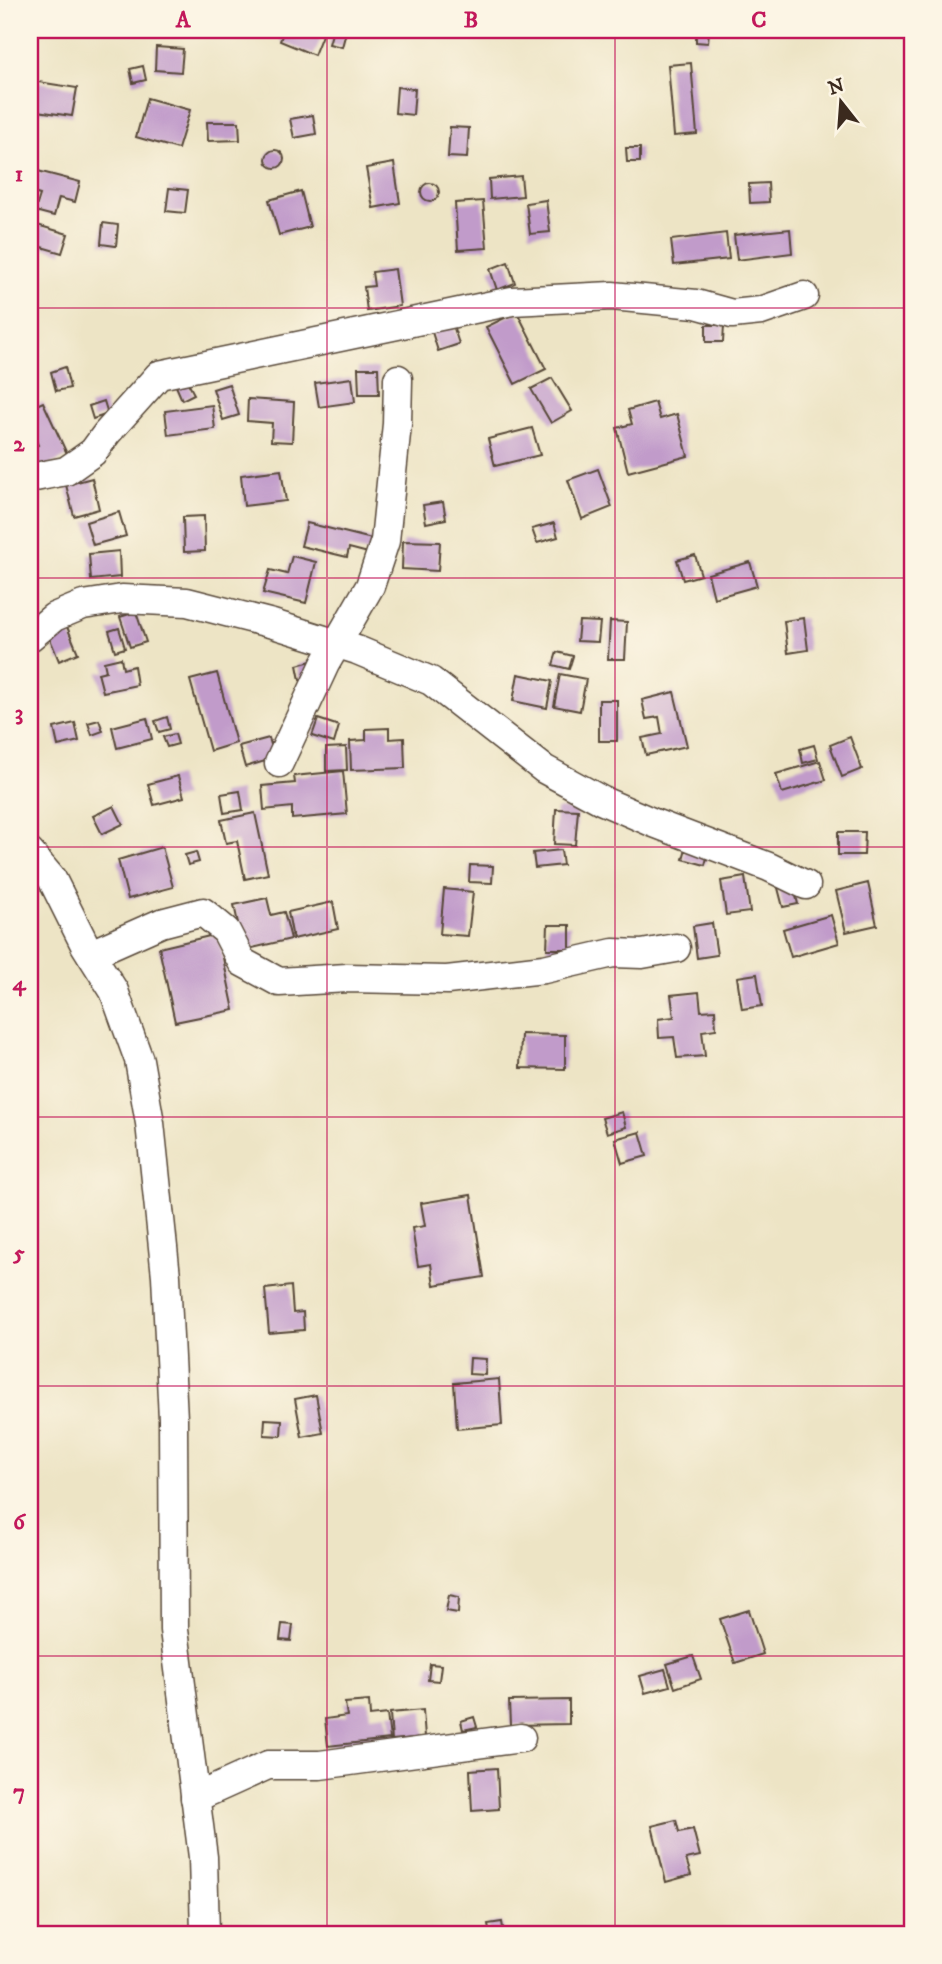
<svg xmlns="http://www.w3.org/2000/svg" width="942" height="1964" font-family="'IM FELL DW Pica',serif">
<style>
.building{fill:#c19bca}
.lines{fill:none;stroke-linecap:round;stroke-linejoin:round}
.minor-casing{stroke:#564637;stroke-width:31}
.minor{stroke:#fff;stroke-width:28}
.grid{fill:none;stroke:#c2185b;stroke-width:2;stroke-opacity:0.55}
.neatline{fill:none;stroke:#c2185b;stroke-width:2.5}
.grid-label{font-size:23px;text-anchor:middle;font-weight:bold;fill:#c2185b}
</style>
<rect width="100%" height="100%" fill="#fcf5e5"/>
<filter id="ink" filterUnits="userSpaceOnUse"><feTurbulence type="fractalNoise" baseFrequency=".0143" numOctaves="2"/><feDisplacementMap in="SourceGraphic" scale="14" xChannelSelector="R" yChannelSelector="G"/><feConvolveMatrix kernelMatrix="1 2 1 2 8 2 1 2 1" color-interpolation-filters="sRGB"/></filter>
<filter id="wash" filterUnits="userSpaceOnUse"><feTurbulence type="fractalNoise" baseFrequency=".00686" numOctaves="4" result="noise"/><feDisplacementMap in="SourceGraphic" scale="28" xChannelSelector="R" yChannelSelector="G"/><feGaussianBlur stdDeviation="1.57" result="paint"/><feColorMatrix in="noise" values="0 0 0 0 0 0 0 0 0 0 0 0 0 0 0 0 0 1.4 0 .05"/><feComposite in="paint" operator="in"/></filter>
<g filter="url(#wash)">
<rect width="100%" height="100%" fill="#ede4c5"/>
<g id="blocks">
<g class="building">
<polygon points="284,30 324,30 314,55 280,41"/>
<polygon points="333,30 346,32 342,47 329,44"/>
<polygon points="696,30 709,30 708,43 696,42"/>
<polygon points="156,47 183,49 181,72 155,70"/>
<polygon points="691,63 697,134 674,136 668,65"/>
<polygon points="143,66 146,80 133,83 130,69"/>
<polygon points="32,81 77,88 72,116 30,110"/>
<polygon points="397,87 415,89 413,115 395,113"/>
<polygon points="147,98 190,110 178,149 136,137"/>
<polygon points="313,115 316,134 294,138 290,119"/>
<polygon points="207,122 239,122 240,140 208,141"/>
<polygon points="450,127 469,128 467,158 448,157"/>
<polygon points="626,148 640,148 640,162 627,162"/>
<circle cx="275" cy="159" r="9"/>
<polygon points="394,163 400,203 373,208 366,168"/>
<polygon points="34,170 80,182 75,202 59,198 54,216 35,211 40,195 30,192"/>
<polygon points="521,176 523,196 490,199 489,179"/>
<circle cx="430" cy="192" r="9"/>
<polygon points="768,183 769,202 750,203 749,184"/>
<polygon points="169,188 188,190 185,213 166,211"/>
<polygon points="301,191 310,227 279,235 269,200"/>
<polygon points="546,200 550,232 530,234 526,203"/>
<polygon points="483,201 487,248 458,250 455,203"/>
<polygon points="103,223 118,225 116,246 101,244"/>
<polygon points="37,225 68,234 62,253 31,244"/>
<polygon points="790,229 792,253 737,260 734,235"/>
<polygon points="726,233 729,259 674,265 671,240"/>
<polygon points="508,262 515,283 497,290 490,269"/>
<polygon points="395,269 400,306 367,311 364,287 374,286 372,272"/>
<polygon points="517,312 546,369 515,384 486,327"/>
<polygon points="452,322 459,344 438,351 431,329"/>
<polygon points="706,325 724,325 723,342 706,342"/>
<polygon points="65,367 70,388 56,391 51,372"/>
<polygon points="358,368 378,368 379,394 359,394"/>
<polygon points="352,378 355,402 319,407 315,383"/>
<polygon points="552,378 572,411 551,423 531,389"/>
<polygon points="187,381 194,394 182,400 176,386"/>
<polygon points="229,384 239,415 223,420 213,389"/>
<polygon points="248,399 294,402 292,442 271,441 272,423 247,421"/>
<polygon points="104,401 108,414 93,419 89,406"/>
<polygon points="43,402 68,456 37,471 30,456 30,449 38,445 30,428 30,408"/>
<polygon points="655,402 660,419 677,414 688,456 628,472 617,428 632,424 628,410"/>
<polygon points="212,405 215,429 168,435 165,411"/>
<polygon points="532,428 540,455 495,466 488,439"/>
<polygon points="598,469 612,507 582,519 568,480"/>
<polygon points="281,470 286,501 244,506 241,475"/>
<polygon points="92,478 99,509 74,516 66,485"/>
<polygon points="443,502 446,519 426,523 423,505"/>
<polygon points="119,512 126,536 93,545 86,522"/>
<polygon points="204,516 205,551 184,552 183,517"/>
<polygon points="307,523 376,540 372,554 349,548 347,557 301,546"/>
<polygon points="554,523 558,537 537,543 532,529"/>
<polygon points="403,541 440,542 438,571 402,569"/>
<polygon points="119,551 120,577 91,580 89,554"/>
<polygon points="695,555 701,575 683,580 677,560"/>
<polygon points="292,556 316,562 306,603 263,593 270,570 287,574"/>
<polygon points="750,562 757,586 714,598 708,574"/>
<polygon points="136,612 146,642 130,647 120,617"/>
<polygon points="804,618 808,650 788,653 784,621"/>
<polygon points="579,621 600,622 598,642 577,641"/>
<polygon points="610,621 627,622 625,659 608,659"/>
<polygon points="65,622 78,653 59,661 46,629"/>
<polygon points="119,628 125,648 115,651 109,631"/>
<polygon points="557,652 573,656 569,669 553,665"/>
<polygon points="121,658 123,669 134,666 137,685 103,692 98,673 106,671 104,662"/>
<polygon points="311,661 314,677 300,680 297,665"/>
<polygon points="217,673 236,743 210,751 190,680"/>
<polygon points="518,674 552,681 547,708 513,701"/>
<polygon points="560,674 586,679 580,711 554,706"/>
<polygon points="674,692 687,746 646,755 642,738 662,734 659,717 646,719 642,700"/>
<rect x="599" y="700" width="18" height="41"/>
<polygon points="167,717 170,729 159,732 155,721"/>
<polygon points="147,718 152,739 117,748 112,727"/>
<polygon points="318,719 339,726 334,743 312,736"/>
<polygon points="99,720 103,731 92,735 88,723"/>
<polygon points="75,723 79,741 58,746 54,728"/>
<polygon points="389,728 389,739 404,738 405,768 351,770 350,741 366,740 366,729"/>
<polygon points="175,734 178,744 167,747 163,737"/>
<polygon points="850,737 862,769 842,777 830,745"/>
<polygon points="269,738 275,758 245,767 239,746"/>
<polygon points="814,745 818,759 803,763 800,749"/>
<polygon points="346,747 347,770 326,771 326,748"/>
<polygon points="820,761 826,780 782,793 776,774"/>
<polygon points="343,771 347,814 292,819 292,807 264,810 262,786 295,783 294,776"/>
<polygon points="178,776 184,797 154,805 148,784"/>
<polygon points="240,791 243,810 224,813 221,794"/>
<polygon points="114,806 123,824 102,834 93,816"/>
<polygon points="556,809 578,810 575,845 554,844"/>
<polygon points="255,813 268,874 245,879 237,841 226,843 221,820"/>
<polygon points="838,832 865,832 864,855 838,855"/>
<polygon points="687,845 709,851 705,865 683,859"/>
<polygon points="162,847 173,887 128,899 118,860"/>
<polygon points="561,850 563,865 535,868 533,853"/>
<polygon points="196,852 199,862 188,865 185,855"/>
<polygon points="470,865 493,866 492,883 469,882"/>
<polygon points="745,877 750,912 726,915 721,881"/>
<polygon points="868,883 877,925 846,932 836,891"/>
<polygon points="793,884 798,904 783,907 778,888"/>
<polygon points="444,889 473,892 468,936 440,934"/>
<polygon points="267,898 271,915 284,912 291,939 244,950 234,905"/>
<polygon points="333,902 338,929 293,939 288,912"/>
<polygon points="831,915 839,943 791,957 783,929"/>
<polygon points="712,923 717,955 697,958 693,926"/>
<polygon points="548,925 570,925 570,949 547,949"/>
<polygon points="218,934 234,1010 175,1022 159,948"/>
<polygon points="757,974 762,1006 742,1009 737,977"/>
<polygon points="699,992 701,1011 715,1010 716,1029 702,1031 705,1056 677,1058 674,1037 659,1038 658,1019 674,1017 671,995"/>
<polygon points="521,1034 565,1035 565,1069 520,1068"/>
<polygon points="622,1112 626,1127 607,1133 602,1118"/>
<polygon points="640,1132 647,1156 622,1163 615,1139"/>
<polygon points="471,1195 484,1277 434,1285 431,1264 418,1266 412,1228 425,1226 421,1203"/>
<polygon points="291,1286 293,1313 303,1312 304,1330 269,1333 265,1289"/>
<polygon points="470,1358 486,1359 485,1375 469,1374"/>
<polygon points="499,1379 502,1425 457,1429 454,1383"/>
<polygon points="316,1395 323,1433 302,1437 295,1399"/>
<polygon points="265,1419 282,1420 281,1436 264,1435"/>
<polygon points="449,1595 459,1597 458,1613 446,1611"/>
<polygon points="749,1610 763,1654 735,1663 720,1619"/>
<polygon points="282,1624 293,1625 291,1641 280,1640"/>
<polygon points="693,1656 701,1679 675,1688 667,1664"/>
<polygon points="430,1664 441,1665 439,1681 428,1680"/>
<polygon points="665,1669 670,1686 645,1693 640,1676"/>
<polygon points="569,1700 569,1724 510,1725 509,1701"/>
<polygon points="369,1701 370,1716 387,1714 390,1739 328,1746 325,1719 347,1716 345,1703"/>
<polygon points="423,1710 425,1737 392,1740 390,1713"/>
<polygon points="474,1717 477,1727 463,1730 461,1721"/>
<polygon points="497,1768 499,1809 472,1811 470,1770"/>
<polygon points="676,1820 679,1832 693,1829 700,1856 686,1859 691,1875 666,1882 652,1826"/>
<polygon points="502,1922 504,1934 490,1934 488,1924"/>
</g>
</g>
</g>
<g filter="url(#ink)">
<use href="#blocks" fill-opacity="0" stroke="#564637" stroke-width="2"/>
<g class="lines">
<g class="minor-casing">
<g id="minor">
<polyline points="30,475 35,477 66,471 93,452 107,433 159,375 512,301 612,296 696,304 732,314 761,311 804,296"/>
<polyline points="30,637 54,617 83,605 122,599 187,602 273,624 357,650 431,681 544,769 603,801 654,823 769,867 806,885"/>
<polyline points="279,763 325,664 370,586 385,541 397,424 398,379"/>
<polyline points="30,853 52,879 85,945 114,991 139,1060 150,1123 166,1276 173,1419 174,1630 203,1857 205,1934"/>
<polyline points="91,954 161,923 203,912 226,931 242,962 279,982 347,978 447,980 544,969 613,953 642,954 676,948"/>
<polyline points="195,1798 268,1765 320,1765 521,1738"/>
</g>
</g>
<use href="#minor" class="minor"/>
</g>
</g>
<path class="grid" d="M 327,30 L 327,1934M 615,30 L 615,1934M 30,308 L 912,308M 30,578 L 912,578M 30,847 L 912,847M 30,1117 L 912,1117M 30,1386 L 912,1386M 30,1656 L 912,1656"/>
<rect width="942" height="1964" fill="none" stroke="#fcf5e5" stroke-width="77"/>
<g transform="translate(841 102) rotate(343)" stroke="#fcf5e5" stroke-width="5" paint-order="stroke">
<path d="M0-5L12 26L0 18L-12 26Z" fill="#3b2a1e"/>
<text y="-10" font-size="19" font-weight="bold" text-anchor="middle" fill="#3b2a1e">N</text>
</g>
<rect x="38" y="38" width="866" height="1888" class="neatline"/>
<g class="grid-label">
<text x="183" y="27">A</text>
<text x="471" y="27">B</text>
<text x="759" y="27">C</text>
<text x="19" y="181">1</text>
<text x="19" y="451">2</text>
<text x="19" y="720">3</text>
<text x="19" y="990">4</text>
<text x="19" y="1260">5</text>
<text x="19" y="1529">6</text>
<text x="19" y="1799">7</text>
</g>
</svg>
